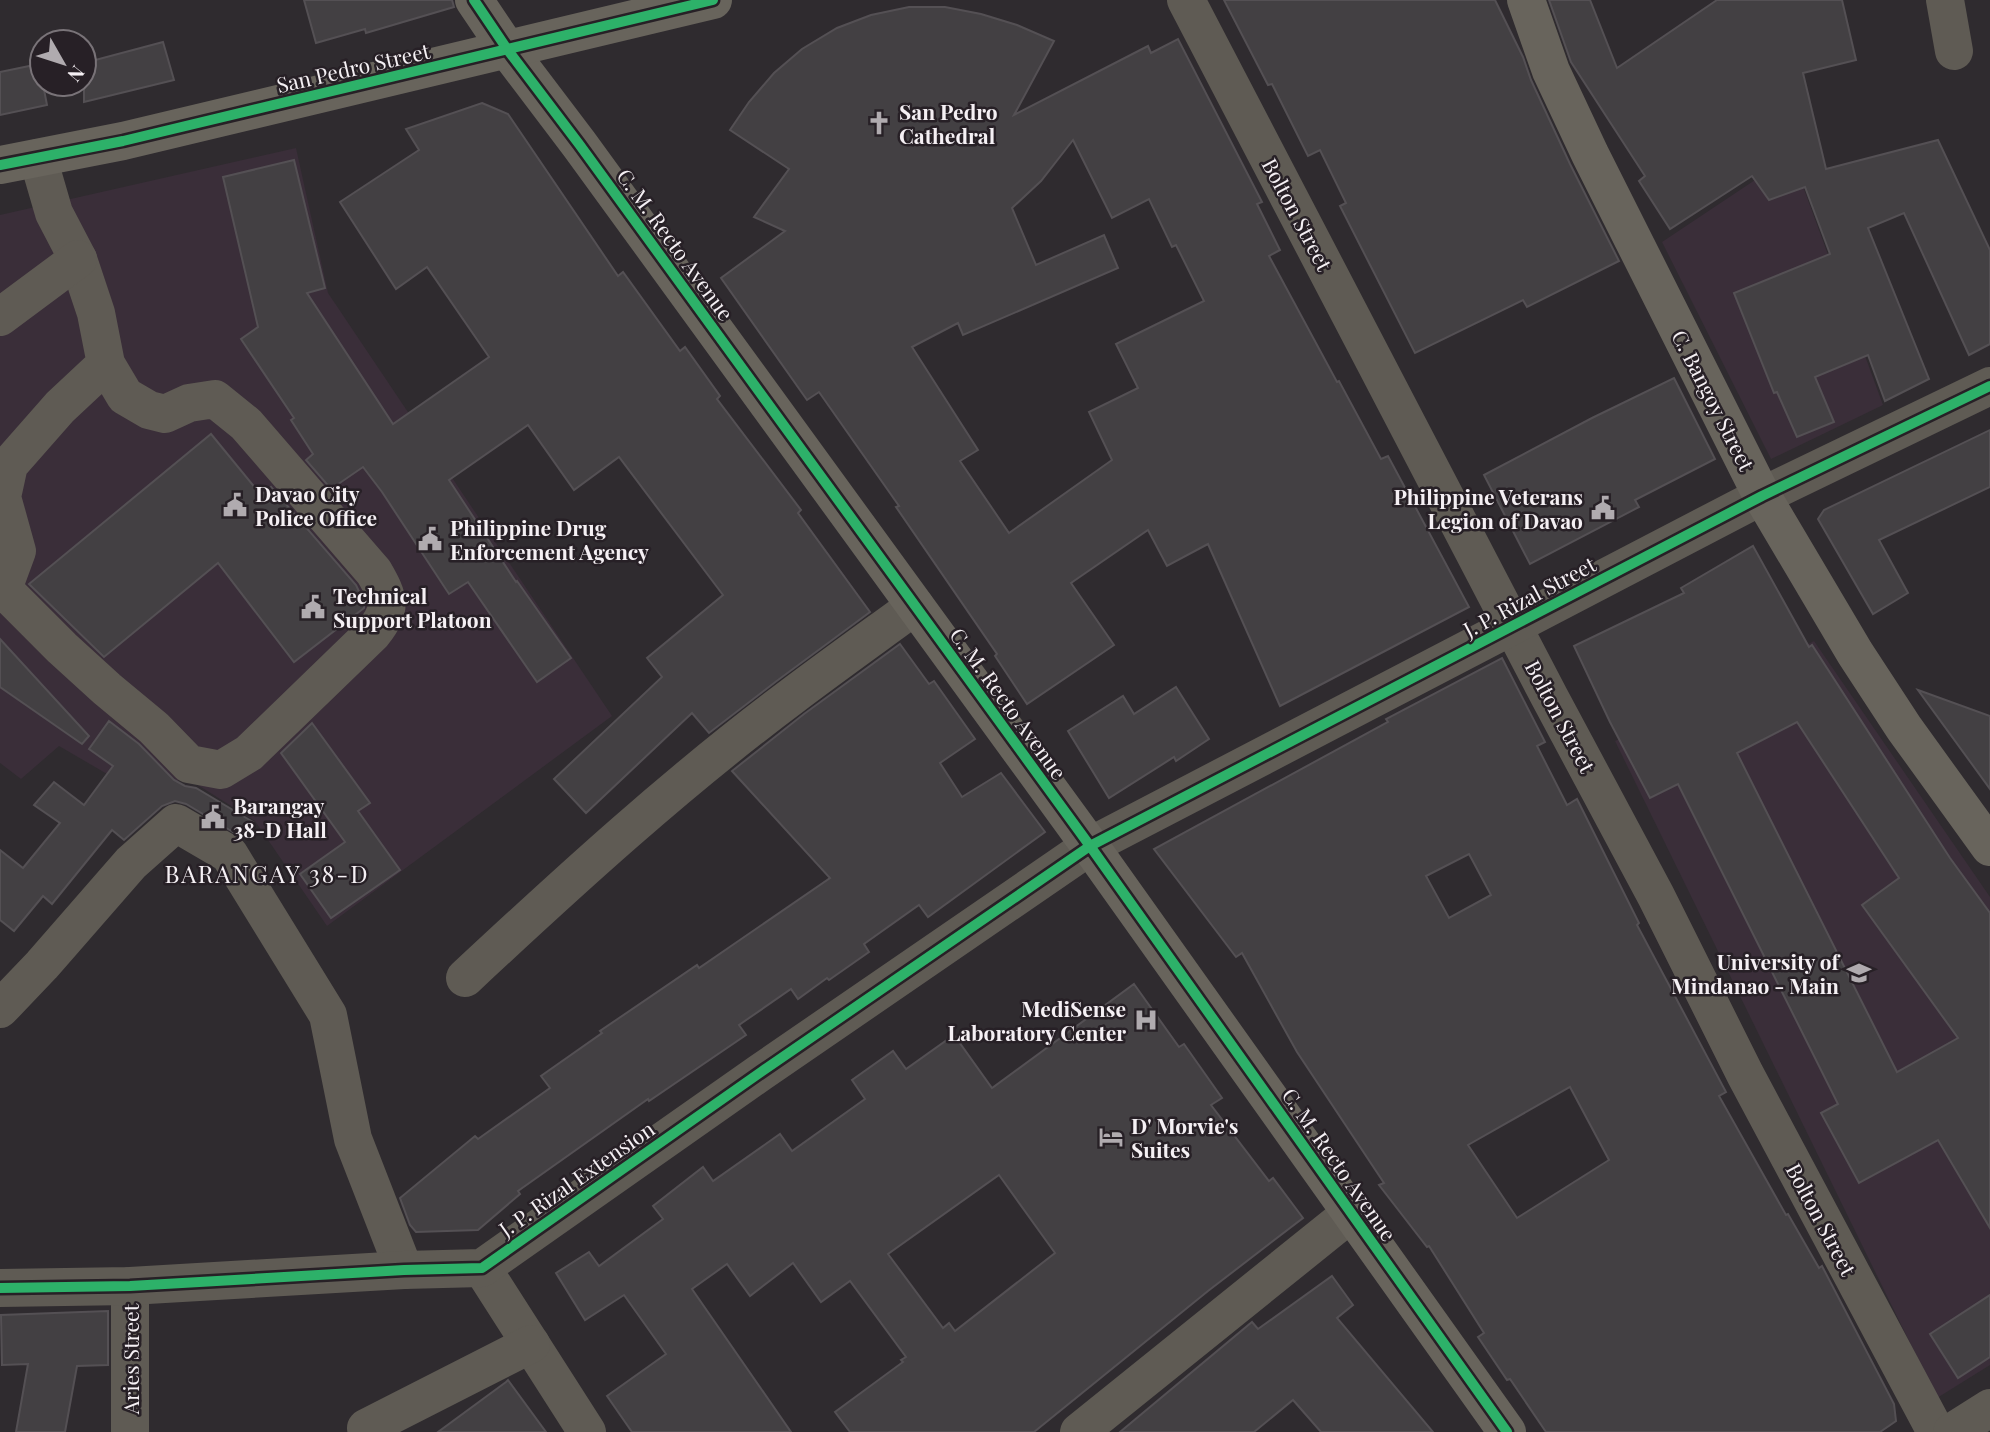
<svg xmlns="http://www.w3.org/2000/svg" width="1990" height="1432" font-family="'Playfair Display',serif">
<style>
.built{fill:#3a2e39}
.building{fill:#434043;stroke:#545054;stroke-width:2;fill-rule:evenodd}
.lines{fill:none;stroke-linecap:round;stroke-linejoin:round}
.minor{stroke:#5f5b54;stroke-width:38}
.major{stroke:#68645c;stroke-width:38}
.cycleway-casing{stroke:#272026;stroke-width:15}
.cycleway{stroke:#2db169;stroke-width:10}
.labels{text-anchor:middle;dominant-baseline:central;stroke-width:5;stroke-linejoin:round;paint-order:stroke}
.street-label{font-size:21px;fill:#f5f0f4;stroke:#272026}
.poi-label{font-size:21px;font-weight:bold;fill:#f5f0f4;stroke:#272026;text-anchor:start}
.quarter-label{font-size:24px;letter-spacing:2px;fill:#f5f0f4;stroke:#272026}
</style>
<rect width="100%" height="100%" fill="#2f2b2f"/>
<g class="built">
<polygon points="296,148 328,293 612,716 327,926 255,821 182,775 162,806 59,746 21,779 0,763 0,215"/>
<polygon points="1797,170 1883,405 1771,459 1662,242 1755,180"/>
<polygon points="1814,641 1990,897 1990,1365 1937,1398 1615,741"/>
</g>
<g class="building">
<polygon points="304,0 452,0 454,7 366,33 365,29 316,43"/>
<polygon points="1224,0 1495,0 1523,57 1531,80 1570,164 1619,261 1527,307 1523,300 1415,353 1340,206 1346,203 1320,150 1308,156 1272,84 1268,85"/>
<polygon points="1549,0 1590,0 1617,68 1717,0 1842,0 1856,60 1803,73 1826,169 1938,140 1990,250 1990,344 1969,355 1904,213 1868,228 1929,379 1885,401 1868,355 1815,377 1834,422 1797,437 1777,392 1774,393 1734,293 1830,254 1805,187 1769,200 1752,176 1670,229 1639,181 1645,176 1571,62"/>
<path d="M 909,7 L 945,7 L 981,14 L 1017,25 L 1054,41 L 1014,115 L 1148,46 L 1151,53 L 1178,39 L 1262,202 L 1257,204 L 1280,250 L 1269,256 L 1337,382 L 1339,381 L 1381,459 L 1388,456 L 1469,607 L 1280,706 L 1208,544 L 1167,566 L 1148,530 L 1071,583 L 1114,645 L 1027,704 L 995,656 L 997,654 L 896,507 L 899,506 L 819,392 L 807,400 L 721,278 L 785,231 L 754,217 L 789,169 L 730,130 L 749,102 L 774,73 L 802,49 L 837,28 L 871,15 ZM 1073,140 L 1112,218 L 1149,199 L 1172,247 L 1176,245 L 1204,301 L 1116,344 L 1138,388 L 1089,412 L 1112,460 L 1009,533 L 960,461 L 978,450 L 912,347 L 958,323 L 963,335 L 1118,268 L 1104,235 L 1036,265 L 1012,208 L 1041,181 Z"/>
<polygon points="163,42 174,80 84,102 84,63"/>
<polygon points="39,64 47,105 0,115 0,72"/>
<polygon points="482,103 508,114 618,276 623,272 680,351 685,347 720,396 717,399 801,510 798,513 870,612 778,680 709,733 692,713 586,813 554,779 662,677 647,658 723,595 619,457 574,490 528,425 449,480 516,582 517,581 571,658 537,682 468,582 449,594 382,492 363,467 331,489 306,460 313,454 291,420 294,418 241,339 258,327 223,177 294,160 325,288 307,293 393,424 489,357 427,267 396,289 340,202 419,150 406,129"/>
<polygon points="1674,378 1715,459 1635,500 1639,507 1530,564 1484,475 1592,418"/>
<polygon points="1990,430 1990,487 1879,540 1908,593 1873,614 1818,519 1824,510"/>
<polygon points="211,434 261,495 271,487 356,585 364,602 364,608 294,662 218,563 104,657 29,584"/>
<path d="M 1753,546 L 1809,647 L 1812,645 L 1950,858 L 1990,913 L 1990,1228 L 1938,1140 L 1859,1183 L 1821,1113 L 1838,1104 L 1678,784 L 1650,798 L 1610,722 L 1574,646 L 1684,593 L 1681,588 ZM 1797,722 L 1899,878 L 1862,905 L 1958,1038 L 1897,1072 L 1737,753 Z"/>
<polygon points="0,639 89,736 82,744 0,687"/>
<polygon points="900,644 929,684 934,681 975,739 940,763 962,797 1001,773 1045,832 928,917 919,905 864,944 869,952 829,980 827,978 798,999 791,989 739,1025 746,1035 649,1101 648,1099 518,1191 520,1194 478,1230 416,1232 410,1225 400,1198 475,1136 478,1139 550,1088 541,1076 602,1033 600,1031 697,965 699,968 830,878 732,771 804,714"/>
<path d="M 1502,658 L 1545,742 L 1537,746 L 1567,805 L 1577,799 L 1639,923 L 1637,925 L 1726,1092 L 1719,1096 L 1786,1215 L 1788,1214 L 1819,1268 L 1822,1266 L 1894,1404 L 1896,1421 L 1880,1432 L 1546,1432 L 1510,1379 L 1507,1380 L 1478,1337 L 1484,1333 L 1429,1246 L 1427,1247 L 1379,1185 L 1384,1183 L 1297,1052 L 1242,953 L 1236,957 L 1154,849 L 1388,722 L 1386,719 ZM 1469,854 L 1491,895 L 1449,918 L 1426,876 ZM 1570,1087 L 1609,1160 L 1517,1218 L 1468,1145 Z"/>
<polygon points="1176,687 1209,739 1176,761 1174,757 1109,798 1068,731 1123,696 1134,714"/>
<polygon points="1918,690 1990,716 1990,789"/>
<polygon points="109,721 139,744 174,780 185,786 196,788 253,822 243,838 186,804 175,801 162,806 124,840 112,830 52,904 43,896 14,931 0,920 0,850 23,868 60,823 34,805 54,782 84,805 113,766 89,749"/>
<polygon points="312,723 370,803 358,811 400,870 331,918 300,874 345,842 281,753"/>
<path d="M 1134,984 L 1179,1047 L 1184,1044 L 1222,1098 L 1211,1105 L 1269,1181 L 1273,1178 L 1303,1218 L 1208,1291 L 1034,1432 L 850,1432 L 835,1412 L 903,1362 L 901,1360 L 906,1357 L 850,1281 L 821,1302 L 793,1263 L 750,1296 L 727,1264 L 692,1289 L 791,1432 L 632,1432 L 607,1396 L 666,1354 L 624,1295 L 585,1320 L 556,1273 L 589,1252 L 599,1266 L 663,1219 L 653,1206 L 703,1167 L 713,1181 L 780,1134 L 792,1151 L 865,1099 L 852,1080 L 893,1051 L 906,1069 L 954,1035 L 992,1088 ZM 999,1175 L 1055,1253 L 955,1331 L 949,1323 L 943,1328 L 888,1254 Z"/>
<polygon points="1332,1276 1353,1305 1337,1318 1433,1432 1321,1432 1293,1400 1254,1432 1120,1432 1252,1322 1258,1329"/>
<polygon points="1990,1295 1990,1357 1958,1378 1930,1334"/>
<polygon points="108,1311 108,1365 77,1366 65,1432 16,1432 28,1364 2,1365 1,1315"/>
<polygon points="508,1380 546,1432 438,1432 506,1382"/>
</g>
<g class="lines">
<g class="minor">
<polyline points="1186,0 1549,696 1656,896 1745,1074 1936,1432"/>
<polyline points="1945,0 1954,51"/>
<path d="M 38,158 L 54,213 L 78,259 L 96,313 L 106,364 L 125,396 L 149,410 L 165,414 L 189,403 L 215,399 L 246,424 L 374,572 C 389,598 393,608 373,633 L 249,753 L 221,770 L 189,764 L 154,728 L 107,689 L 62,648 L 3,589 L 17,551 L 2,497 L 9,465 L 60,407 L 106,364"/>
<polyline points="0,317 78,259"/>
<path d="M 465,978 C 570,880 676,783 791,697 C 832,666 874,636 915,606"/>
<polyline points="0,1009 42,965 131,863 176,823 229,854 328,1015 353,1139 404,1270"/>
<polyline points="482,1268 587,1432"/>
<polyline points="130,1286 130,1432"/>
<polyline points="0,1288 130,1286 404,1270 482,1268 761,1072 1090,846 1762,496 1990,386"/>
<polyline points="366,1428 531,1344"/>
<polyline points="1079,1432 1351,1213"/>
<polyline points="1952,1432 1990,1408"/>
</g>
<g class="major">
<polyline points="474,0 507,49 579,144 1090,846 1507,1432"/>
<polyline points="1526,0 1551,71 1590,154 1762,496 1855,653 1904,728 1990,847"/>
<polyline points="0,165 123,141 713,0"/>
</g>
<g class="cycleway-casing">
<g id="cycleway">
<polyline points="474,0 507,49 579,144 1090,846 1507,1432"/>
<polyline points="0,165 123,141 713,0"/>
<polyline points="0,1288 130,1286 404,1270 482,1268 761,1072 1090,846 1762,496 1990,386"/>
</g>
</g>
<use href="#cycleway" class="cycleway"/>
</g>
<defs>
<g id="church-bare" transform="scale(1.89)"><path d="M-1.2-6h2.4v3.5h3.3v2.4h-3.3V6h-2.4V-.1h-3.3v-2.4h3.3Z" fill="#b0abaf" stroke="#272026" stroke-width="2.5" paint-order="stroke"/></g>
<g id="civic-bare" transform="scale(1.89)"><path d="M-.6-6.5H3V-4.5H.6V-3L4-1V1h2V6H-6V1h2V-1L-.6-3ZM-1.2 2.5V6h2.4V2.5Z" fill="#b0abaf" stroke="#272026" stroke-width="2.5" paint-order="stroke"/></g>
<g id="university-bare" transform="scale(1.89)"><path d="M0-5L7-2L0 1L-7-2ZM-4 1L0 2.5L4 1V4Q0 6-4 4Z" fill="#b0abaf" stroke="#272026" stroke-width="2.5" paint-order="stroke"/></g>
<g id="hospital-bare" transform="scale(1.89)"><path d="M-5-5h3v3.5h4V-5h3V5h-3V1.5h-4V5h-3Z" fill="#b0abaf" stroke="#272026" stroke-width="2.5" paint-order="stroke"/></g>
<g id="hotel-bare" transform="scale(1.89)"><path d="M-6-4.5h1.5V1H6V5H4.5V3h-9V5H-6ZM-4 0a1.8 1.8 0 1 1 3.6 0ZM.5 0V-2.5h3Q6-2.5 6 0Z" fill="#b0abaf" stroke="#272026" stroke-width="2.5" paint-order="stroke"/></g>
</defs>
<g fill-rule="evenodd">
<use href="#church-bare" x="879" y="123"/>
<use href="#civic-bare" x="235" y="505"/>
<use href="#civic-bare" x="1603" y="508"/>
<use href="#civic-bare" x="430" y="539"/>
<use href="#civic-bare" x="313" y="607"/>
<use href="#civic-bare" x="213" y="817"/>
<use href="#university-bare" x="1859" y="973"/>
<use href="#hospital-bare" x="1146" y="1020"/>
<use href="#hotel-bare" x="1111" y="1137"/>
</g>
<g class="labels">
<g class="street-label">
<text transform="translate(353 67) rotate(-13)">San Pedro Street</text>
<text transform="translate(1298 214) rotate(62)">Bolton Street</text>
<text transform="translate(676 244) rotate(54)">C. M. Recto Avenue</text>
<text transform="translate(1714 400) rotate(63)">C. Bangoy Street</text>
<text transform="translate(1529 596) rotate(-28)">J. P. Rizal Street</text>
<text transform="translate(1009 703) rotate(54)">C. M. Recto Avenue</text>
<text transform="translate(1561 716) rotate(62)">Bolton Street</text>
<text transform="translate(1340 1164) rotate(55)">C. M. Recto Avenue</text>
<text transform="translate(576 1178) rotate(-35)">J. P. Rizal Extension</text>
<text transform="translate(1822 1219) rotate(62)">Bolton Street</text>
<text transform="translate(130 1359) rotate(-90)">Aries Street</text>
</g>
<g class="poi-label">
<text x="899" y="111">San Pedro<tspan x="899" dy="24">Cathedral</tspan></text>
<text x="255" y="493">Davao City<tspan x="255" dy="24">Police Office</tspan></text>
<text x="1583" y="496" text-anchor="end">Philippine Veterans<tspan x="1583" dy="24">Legion of Davao</tspan></text>
<text x="450" y="527">Philippine Drug<tspan x="450" dy="24">Enforcement Agency</tspan></text>
<text x="333" y="595">Technical<tspan x="333" dy="24">Support Platoon</tspan></text>
<text x="233" y="805">Barangay<tspan x="233" dy="24">38-D Hall</tspan></text>
<text x="1839" y="961" text-anchor="end">University of<tspan x="1839" dy="24">Mindanao - Main</tspan></text>
<text x="1126" y="1008" text-anchor="end">MediSense<tspan x="1126" dy="24">Laboratory Center</tspan></text>
<text x="1131" y="1125">D' Morvie's<tspan x="1131" dy="24">Suites</tspan></text>
</g>
<g class="quarter-label">
<text x="267" y="873">BARANGAY 38-D</text>
</g>
</g>
<g transform="translate(63 63) rotate(129)"><circle r="33" fill="#272026" stroke="#797378" stroke-width="2"/>
<path d="M0-5L12 26L0 18L-12 26Z" fill="#b0abaf"/>
<text y="-10" font-size="19" font-weight="bold" text-anchor="middle" fill="#f5f0f4">N</text>
</g>
</svg>
